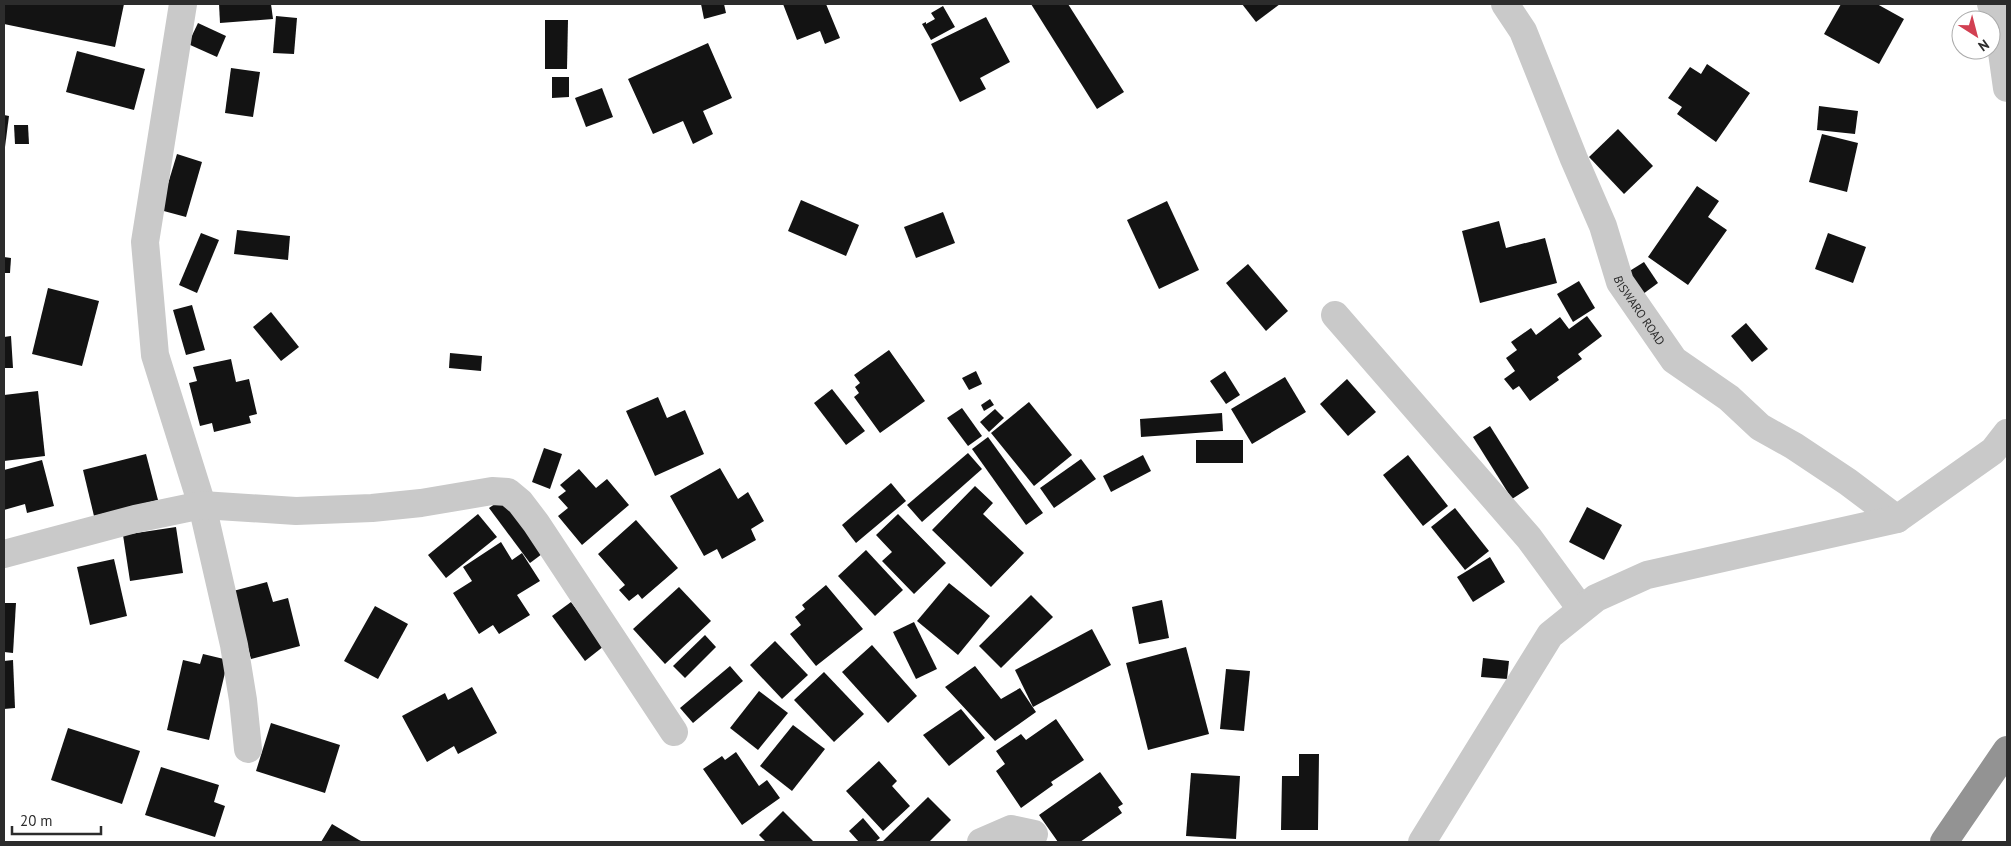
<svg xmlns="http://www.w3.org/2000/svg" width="2011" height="846" font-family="'PT Sans',sans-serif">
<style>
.building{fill:#131313}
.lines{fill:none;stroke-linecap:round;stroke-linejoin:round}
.minor{stroke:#c9c9c9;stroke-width:28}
.highway{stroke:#939393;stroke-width:28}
.labels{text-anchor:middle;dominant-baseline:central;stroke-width:5;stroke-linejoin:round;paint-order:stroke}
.street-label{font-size:12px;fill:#2c2c2c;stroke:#fff}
</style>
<rect width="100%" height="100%" fill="#fff"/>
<g class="building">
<polygon points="4,4 124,4 115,47 4,24"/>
<polygon points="219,4 271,4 273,19 220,23"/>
<polygon points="701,4 724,4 726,13 704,19"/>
<polygon points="783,4 826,4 840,38 825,44 820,31 797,40"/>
<polygon points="1031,4 1068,4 1124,92 1097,109"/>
<polygon points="1242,4 1280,4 1256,22"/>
<polygon points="1841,4 1877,4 1904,19 1879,64 1824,34"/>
<polygon points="943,6 955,27 931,40 922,24 926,22 926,24 935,19 931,13"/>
<polygon points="276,16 297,18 294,54 273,53"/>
<polygon points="986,17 1010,62 980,78 986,89 960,102 931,44"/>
<polygon points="545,20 568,20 567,69 545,69"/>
<polygon points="198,23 226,36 217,57 188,44"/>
<polygon points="708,43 732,98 703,111 713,134 693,144 683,121 653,134 628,79"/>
<polygon points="77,51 145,69 134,110 66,92"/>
<polygon points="1707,64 1750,93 1716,142 1677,114 1682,107 1668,98 1690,67 1701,74"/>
<polygon points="231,68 260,72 253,117 225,113"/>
<polygon points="552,77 569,77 569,97 552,98"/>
<polygon points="602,88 613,117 586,127 575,98"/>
<polygon points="1819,106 1858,111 1855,134 1817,130"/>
<polygon points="4,115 9,116 5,147 4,147"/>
<polygon points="14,125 28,125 29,144 15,144"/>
<polygon points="1618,129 1653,166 1624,194 1589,157"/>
<polygon points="1822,134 1858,143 1847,192 1809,182"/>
<polygon points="177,154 202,162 186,217 160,210"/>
<polygon points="1697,186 1719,201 1708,217 1727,230 1688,285 1648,257"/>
<polygon points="801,200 859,225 846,256 788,231"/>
<polygon points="1167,201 1199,270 1159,289 1127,220"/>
<polygon points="943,212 955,243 916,258 904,227"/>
<polygon points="1499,221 1506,248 1545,238 1557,283 1480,303 1462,231"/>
<polygon points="237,230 290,236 288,260 234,254"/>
<polygon points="201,233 219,240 197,293 179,285"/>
<polygon points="1828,233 1866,247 1853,283 1815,269"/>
<polygon points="4,257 11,258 10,273 4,273"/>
<polygon points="1644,262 1658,283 1643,294 1628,272"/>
<polygon points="1248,264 1288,311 1266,331 1226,283"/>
<polygon points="1579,281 1595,308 1573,322 1557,294"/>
<polygon points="48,288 99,301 82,366 32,354"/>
<polygon points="192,305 205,350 186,355 173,310"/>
<polygon points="271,312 299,347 281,361 253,327"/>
<polygon points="1587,316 1602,336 1578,354 1582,359 1557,377 1559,380 1530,401 1519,386 1513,390 1504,379 1515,371 1506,358 1517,350 1511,342 1531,328 1536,335 1560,317 1569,329"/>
<polygon points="1746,323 1768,349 1752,362 1731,336"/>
<polygon points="11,336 13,368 4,368 4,337"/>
<polygon points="889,350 925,401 880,433 854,397 859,393 855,387 860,383 854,375"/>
<polygon points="450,353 482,356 481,371 449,368"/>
<polygon points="231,359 236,382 249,379 257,414 249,416 251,423 214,432 212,423 200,426 189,383 197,381 193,367"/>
<polygon points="976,371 982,384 969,390 962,378"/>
<polygon points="1225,371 1240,395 1226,404 1210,381"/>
<polygon points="1285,377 1306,412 1252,444 1231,409"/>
<polygon points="1347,379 1376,412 1348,436 1320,404"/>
<polygon points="832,389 865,431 846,445 814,403"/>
<polygon points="38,391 45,456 4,461 4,395"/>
<polygon points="658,397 667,418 685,410 704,454 655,476 626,411"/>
<polygon points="990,399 994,405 984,411 981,405"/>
<polygon points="1029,402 1072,455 1034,486 991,433"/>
<polygon points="962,408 982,436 968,446 947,418"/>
<polygon points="995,409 1004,418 989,432 980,422"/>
<polygon points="1222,413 1223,431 1141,437 1140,419"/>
<polygon points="1490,426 1529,488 1512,499 1473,437"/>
<polygon points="988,437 1043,513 1026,525 972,449"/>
<rect x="1196" y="440" width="47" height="23"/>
<polygon points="544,448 562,454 550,489 532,482"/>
<polygon points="968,453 982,469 922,522 907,505"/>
<polygon points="146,454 158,500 94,516 83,470"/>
<polygon points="1143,455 1151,471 1111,492 1103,476"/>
<polygon points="1408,455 1448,506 1423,526 1383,475"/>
<polygon points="1081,459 1096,479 1054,508 1040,488"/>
<polygon points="42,460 54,506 27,513 25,504 4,510 4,470"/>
<polygon points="720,468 738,499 748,492 764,521 751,529 756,540 722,559 717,549 704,556 670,496"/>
<polygon points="579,469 596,488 607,479 629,505 582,545 558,516 568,508 558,497 566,491 560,485"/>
<polygon points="891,483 906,501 856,543 842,525"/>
<polygon points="975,486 993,503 983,514 1024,553 991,587 932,530"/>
<polygon points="505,497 546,551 530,563 489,508"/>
<polygon points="1587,507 1622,525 1604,560 1569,542"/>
<polygon points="1455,508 1489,551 1465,570 1431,527"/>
<polygon points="478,514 497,537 446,578 428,555"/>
<polygon points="898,514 946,563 914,594 882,561 892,552 876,535"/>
<polygon points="636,520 678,568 642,599 638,594 629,601 619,590 625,585 598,554"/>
<polygon points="176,527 183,573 130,581 123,535"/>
<polygon points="501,542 512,560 522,553 540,581 517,595 530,615 499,634 493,625 479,634 453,593 472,581 463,567"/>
<polygon points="866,550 903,590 875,616 838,576"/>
<polygon points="1490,557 1505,582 1473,602 1457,577"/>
<polygon points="114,559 127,616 90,625 77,567"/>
<polygon points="267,582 273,602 288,598 300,646 251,659 233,591"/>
<polygon points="949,583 990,616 958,655 917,621"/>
<polygon points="826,585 863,629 816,666 790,634 801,625 795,617 805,609 802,605"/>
<polygon points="679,587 711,621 665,664 633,629"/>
<polygon points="1031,595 1053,617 1001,668 979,646"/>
<polygon points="1162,600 1169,638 1139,644 1132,607"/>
<polygon points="571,602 604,646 585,661 552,616"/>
<polygon points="4,603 16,603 13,653 4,652"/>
<polygon points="375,606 408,624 378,679 344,661"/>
<polygon points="914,622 937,669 916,679 893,632"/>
<polygon points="1092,629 1111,665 1033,707 1015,670"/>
<polygon points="705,635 716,647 685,678 673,666"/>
<polygon points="775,641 808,675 782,699 750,665"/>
<polygon points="872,645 917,696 888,723 842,672"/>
<polygon points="1186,647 1209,734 1148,750 1126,663"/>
<polygon points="203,654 228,660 209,740 167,730 183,660 200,664"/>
<polygon points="1483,658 1509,661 1507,679 1481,677"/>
<polygon points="13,660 15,708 4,709 4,661"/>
<polygon points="730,666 743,681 693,723 680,708"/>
<polygon points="975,666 1001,699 1020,688 1036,712 995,741 945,687"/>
<polygon points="1226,669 1250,671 1244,731 1220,729"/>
<polygon points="824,672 864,714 834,742 794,700"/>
<polygon points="472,687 497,733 458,754 454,746 427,762 402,716 445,693 448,700"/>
<polygon points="759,691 788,713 758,750 730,728"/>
<polygon points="961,709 985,738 949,766 923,735"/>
<polygon points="1056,719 1084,760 1051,782 1053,785 1021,808 996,771 1005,764 996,751 1021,734 1026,740"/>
<polygon points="271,723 340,745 325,793 256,771"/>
<polygon points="793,725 825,749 792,791 760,766"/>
<polygon points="68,728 140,751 122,804 51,780"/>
<polygon points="736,752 759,786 767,780 780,798 742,825 703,769 722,756 725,760"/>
<polygon points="1299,754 1319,754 1318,830 1281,830 1282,776 1299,776"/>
<polygon points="879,761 897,781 892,786 910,806 883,831 846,791"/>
<polygon points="161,767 219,785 214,802 225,806 215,837 145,815"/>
<polygon points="1100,772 1123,804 1118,807 1122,813 1080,842 1058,842 1039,815"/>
<polygon points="1191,773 1240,776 1236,839 1186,836"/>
<polygon points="928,797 951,820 929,842 882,842"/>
<polygon points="783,811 814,842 766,842 759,835"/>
<polygon points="863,818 880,838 875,842 859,842 849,831"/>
<polygon points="332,824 359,840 363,842 321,842"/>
</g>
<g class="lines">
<g class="minor">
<polyline points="183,4 145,242 155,355 202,505 234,645 243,700 248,749"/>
<path id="s1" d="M 1505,4 L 1523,31 L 1574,159 L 1603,226 L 1620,282 L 1674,360 L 1729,398 L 1760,427 L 1794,446 L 1848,482 L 1897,519"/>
<polyline points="1991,4 1998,24 2007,88"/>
<polyline points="1335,315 1529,538 1581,609"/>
<polyline points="4,554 135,519 202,505 296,511 372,508 421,503 492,491 508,492 520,502 536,523 674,732"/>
<polyline points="981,842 1011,829 1034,834"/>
<polyline points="1422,842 1550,635 1596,598 1647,575 1897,519 1993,451 2007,433"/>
</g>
<polyline class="highway" points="1944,842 2007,750"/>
</g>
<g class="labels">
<g class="street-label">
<text stroke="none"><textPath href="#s1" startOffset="336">BISWARO ROAD</textPath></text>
</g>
</g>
<rect width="2011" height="846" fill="none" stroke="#2c2c2c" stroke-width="10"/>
<g transform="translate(1976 35) rotate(144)"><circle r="24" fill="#ffffff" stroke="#ababab"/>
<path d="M0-4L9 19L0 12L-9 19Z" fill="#d24052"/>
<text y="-8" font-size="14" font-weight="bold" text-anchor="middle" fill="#2c2c2c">N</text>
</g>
<path d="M12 826v8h89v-8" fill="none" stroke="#2c2c2c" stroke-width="2.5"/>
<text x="20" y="826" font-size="15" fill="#2c2c2c" stroke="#ffffff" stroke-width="4" paint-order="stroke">20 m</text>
</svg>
